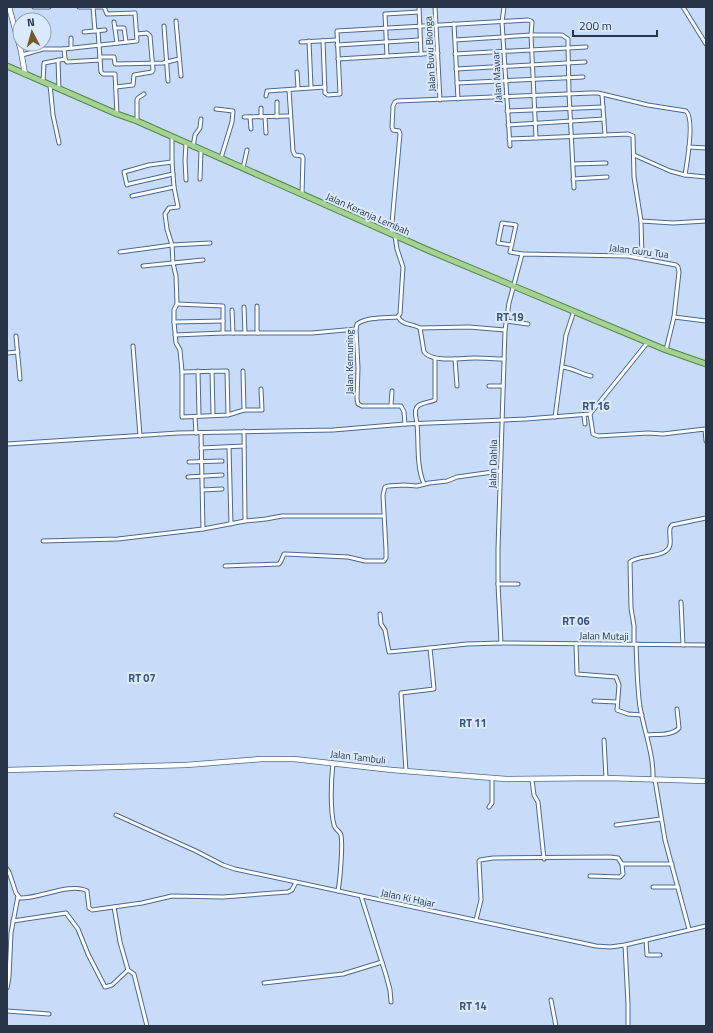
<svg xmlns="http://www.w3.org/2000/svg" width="713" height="1033" font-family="'Titillium Web',sans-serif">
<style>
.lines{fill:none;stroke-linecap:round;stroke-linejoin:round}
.street-casing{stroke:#4a6891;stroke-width:5}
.secondary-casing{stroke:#4a6891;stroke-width:6}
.primary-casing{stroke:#528649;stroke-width:7}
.street{stroke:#fff;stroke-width:3}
.secondary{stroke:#fff;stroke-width:4.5}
.primary{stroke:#a5d192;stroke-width:5}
.labels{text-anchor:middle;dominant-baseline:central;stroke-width:4;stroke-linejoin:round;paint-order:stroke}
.street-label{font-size:10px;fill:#283548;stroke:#dbe9fc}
.neighbourhood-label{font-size:11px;font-weight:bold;fill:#38547c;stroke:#dbe9fc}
</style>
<rect width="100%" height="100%" fill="#c8dcf9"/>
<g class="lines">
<g class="street-casing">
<g id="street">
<polyline points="34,7 49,7"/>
<polyline points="79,7 104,7 107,14 135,13 137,41 64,49 65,59 67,62 100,60"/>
<polyline points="93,7 95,31"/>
<polyline points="419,7 421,54"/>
<polyline points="435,7 440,100"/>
<polyline points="504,7 502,22 510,146"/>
<polyline points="683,7 706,44"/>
<polyline points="176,21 181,76"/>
<polyline points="114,22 117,43"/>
<polyline points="454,24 458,99"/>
<polyline points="164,26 168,81"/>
<polyline points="115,28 124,28 126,42"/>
<polyline points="98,31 101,72 103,74 115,74 117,114"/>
<polyline points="84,32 105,30"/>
<polyline points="71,38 71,48"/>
<polyline points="455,40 531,35 536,138 605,135 602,95"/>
<polyline points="309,41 311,87"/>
<polyline points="323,41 325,93 328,95 340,94 337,31 528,20 531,21 532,22 531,35 562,35 568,39 568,48 569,93 574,188"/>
<polyline points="301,42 337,40"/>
<polyline points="337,45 419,40"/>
<polyline points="455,54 586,47"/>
<polyline points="22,55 43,49 65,49"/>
<polyline points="387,56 385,14 419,12"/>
<polyline points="100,57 114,57 115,64 163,63 179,59"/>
<polyline points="338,59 438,53"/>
<polyline points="58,60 59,89"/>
<polyline points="456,69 585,62"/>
<polyline points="297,72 298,88"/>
<polyline points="43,82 44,63 65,59"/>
<polyline points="457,83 583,77"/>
<polyline points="50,85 53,115 59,143"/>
<polyline points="116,87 133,85 134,75 152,72 153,70 150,36 147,33 137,34"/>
<polyline points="289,90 293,151 295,155 302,156 303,158 302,194"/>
<polyline points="266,96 267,91 325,87"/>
<polyline points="277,102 277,117"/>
<polyline points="261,108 261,117"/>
<polyline points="216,109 233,111 232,122 221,158"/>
<polyline points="507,111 603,107"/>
<polyline points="244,117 290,116"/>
<polyline points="250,117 251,129"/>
<polyline points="265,117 266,133"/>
<polyline points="137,121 137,100 138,98 144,94"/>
<polyline points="508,125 604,119"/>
<polyline points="605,135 628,134 633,136 634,177 641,221 642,258"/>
<polyline points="509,139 536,138"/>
<polyline points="186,144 185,160 186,180"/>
<polyline points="193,147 195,135 200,128 201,119"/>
<polyline points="689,147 706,148"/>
<polyline points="634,155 670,171 685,175"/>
<polyline points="573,164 606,163"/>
<polyline points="243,168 247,150"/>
<polyline points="200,179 201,150"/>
<polyline points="573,179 607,177"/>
<polyline points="129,184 173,174"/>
<polyline points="127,185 124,172 149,165 172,162"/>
<polyline points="174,187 178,207 169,208 165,214 167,229 172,245 210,243"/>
<polyline points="132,196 174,187 172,162 172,138"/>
<polyline points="641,221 673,223 706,221"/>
<path d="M 391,234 L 400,134 L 399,131 L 393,130 L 392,127 L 393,106 L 395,102 L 397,101 L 591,93 L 598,93 L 648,105 L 686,111 C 695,119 687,163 685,175 L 706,177"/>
<path d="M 395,236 L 397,249 L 403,267 L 400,314 L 397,317 C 385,318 367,317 357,324 L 356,329 L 358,368 L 357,399 L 358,404 L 362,406 L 401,406 L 404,412 L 405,424"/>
<polyline points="512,245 498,243 502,223 516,225 510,252 522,254"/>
<polyline points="120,252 172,245 173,263 203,260"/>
<polyline points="143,266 173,263 176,276 177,304 174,310 174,322 176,343 180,350 182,372"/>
<polyline points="177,304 223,306 223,333 312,333 356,329"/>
<polyline points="257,306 257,330 258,333"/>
<polyline points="244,307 245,333"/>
<polyline points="232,310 233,333"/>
<path d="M 398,317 C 403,326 412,323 420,328 L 424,352 C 433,363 462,358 475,358 C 485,358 494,359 504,359"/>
<polyline points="674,317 706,321"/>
<polyline points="506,321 528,324"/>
<polyline points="174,322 223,321"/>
<polyline points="420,328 469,327 505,330"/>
<polyline points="175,335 223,333"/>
<polyline points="16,336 20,379"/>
<polyline points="133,346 140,436"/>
<polyline points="7,353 18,352"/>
<polyline points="455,359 457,386"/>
<path d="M 562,367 C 574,368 580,374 591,376"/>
<polyline points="198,371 199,416"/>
<polyline points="212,371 213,415"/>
<polyline points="243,371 244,410"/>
<polyline points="489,386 503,386"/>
<polyline points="391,405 392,391"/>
<polyline points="590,414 593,434 598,436 648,433 663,434 705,429 706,441"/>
<polyline points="228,415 227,371 182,372 182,417 228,415 244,410 262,410 261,389"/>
<polyline points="584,415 585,424"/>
<polyline points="195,417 196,433"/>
<polyline points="555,417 566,335 574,311"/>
<polyline points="244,431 245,521"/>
<polyline points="201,433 203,529"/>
<polyline points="7,444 178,433 333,430 405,424 526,419 590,414 648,342"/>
<polyline points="229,447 231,524"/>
<polyline points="201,448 244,446"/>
<polyline points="189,462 222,461"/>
<polyline points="188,477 222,475"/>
<path d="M 424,484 C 416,465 419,444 417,424 C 417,420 414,413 416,409 C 418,402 429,403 435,400 L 435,358"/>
<polyline points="203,490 222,489"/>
<polyline points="43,541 118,539 203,529 245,521 266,519 282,516 383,516"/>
<polyline points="225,566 279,564 281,561 284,554 286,554 348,557 365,561 384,561 386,558 386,550 383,495 385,487 388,486 404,485 417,486 429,483 447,481 457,477 500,471"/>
<polyline points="498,584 518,584"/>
<polyline points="681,602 683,645"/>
<polyline points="380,614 381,624 385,630 389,652 430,648"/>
<polyline points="501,643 498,584 498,549 505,330 509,303 522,254 628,256 676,265 678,267 679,272 674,317 666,350"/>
<polyline points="576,644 577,674 616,677 619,685 617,710 628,714 642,715"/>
<path d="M 634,644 L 634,626 L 631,608 L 630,562 C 638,554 667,559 670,545 C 671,540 669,534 670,528 L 672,525 L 706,518"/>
<path d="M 636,644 C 637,665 637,686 640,707 C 644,731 654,754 653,780"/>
<polyline points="594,701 617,702"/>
<path d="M 647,735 C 657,734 672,736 679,728 L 677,709"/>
<polyline points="604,740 606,778"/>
<path d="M 333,763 C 331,781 330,809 334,825 C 335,830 340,831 341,835 C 343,846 340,880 338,891"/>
<polyline points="406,771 401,693 434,689 430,648 467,644 501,643 706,645"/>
<polyline points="532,780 534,795 538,802 544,859"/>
<polyline points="655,780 665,840 689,929"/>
<polyline points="489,807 492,803 492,779"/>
<polyline points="116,815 196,851 223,865 235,869 596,946 610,947 625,945 706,926"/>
<polyline points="616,825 661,819"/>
<path d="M 7,869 L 9,872 L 16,893 L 20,898 C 38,899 71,882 87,891 L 89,908 L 92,910 L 142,903 L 172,896 L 223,897 L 288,892 L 292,890 L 296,882"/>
<polyline points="590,876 620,877 623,874 622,864"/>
<polyline points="653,887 678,887"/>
<polyline points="361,896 386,975 390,990 391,1002"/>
<polyline points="114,907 120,942 128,970 134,974 147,1026"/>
<polyline points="476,920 481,900 479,861 480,860 493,858 610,857 618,858 622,864 672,864"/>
<polyline points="13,921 66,913 78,929 88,954 105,987 112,985 128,970"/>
<polyline points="646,940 647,955 660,955"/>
<polyline points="625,945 628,1004 628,1026"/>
<polyline points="264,983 343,974 382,962"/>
<polyline points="7,988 9,977 11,933 18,896"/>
<polyline points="551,1000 556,1026"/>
<polyline points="7,1011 49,1014"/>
</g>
</g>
<g class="secondary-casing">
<g id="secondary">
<polyline points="9,7 21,51 25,74"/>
<polyline points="7,770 186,765 262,759 294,759 392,770 506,779 606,778 706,781"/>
</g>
</g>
<g class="primary-casing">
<polyline id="primary" points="7,66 117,114 137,121 430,251 666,350 706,364"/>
</g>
<use href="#street" class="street"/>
<use href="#secondary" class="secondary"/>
<use href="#primary" class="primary"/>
</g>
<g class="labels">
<g class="street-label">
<text transform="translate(430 54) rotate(-93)">Jalan Buvu Bionga</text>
<text transform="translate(497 77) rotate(-93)">Jalan Mawar</text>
<text transform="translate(368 214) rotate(24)">Jalan Keranja Lembah</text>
<text transform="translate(639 251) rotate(7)">Jalan Guru Tua</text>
<text transform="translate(349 362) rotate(-90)">Jalan Kemuning</text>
<text transform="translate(493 464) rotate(-89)">Jalan Dahlia</text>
<text transform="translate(604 636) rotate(1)">Jalan Mutaji</text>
<text transform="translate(358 757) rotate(7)">Jalan Tambuli</text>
<text transform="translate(408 898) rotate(12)">Jalan Ki Hajar</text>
</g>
<g class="neighbourhood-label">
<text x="510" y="317">RT 19</text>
<text x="596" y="406">RT 16</text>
<text x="576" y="621">RT 06</text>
<text x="142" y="678">RT 07</text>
<text x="473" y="723">RT 11</text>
<text x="473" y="1006">RT 14</text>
</g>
</g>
<rect width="713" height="1033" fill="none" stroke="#283548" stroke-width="16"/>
<g transform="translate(32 32) rotate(354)"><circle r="19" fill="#dbe9fc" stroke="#93a1b4"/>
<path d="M0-3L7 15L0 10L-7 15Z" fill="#75592c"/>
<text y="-6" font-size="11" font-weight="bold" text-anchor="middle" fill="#283548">N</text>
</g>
<path d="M573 30v6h84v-6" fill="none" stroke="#283548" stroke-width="2"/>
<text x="579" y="30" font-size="12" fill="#283548" stroke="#dbe9fc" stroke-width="3" paint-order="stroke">200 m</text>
</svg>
